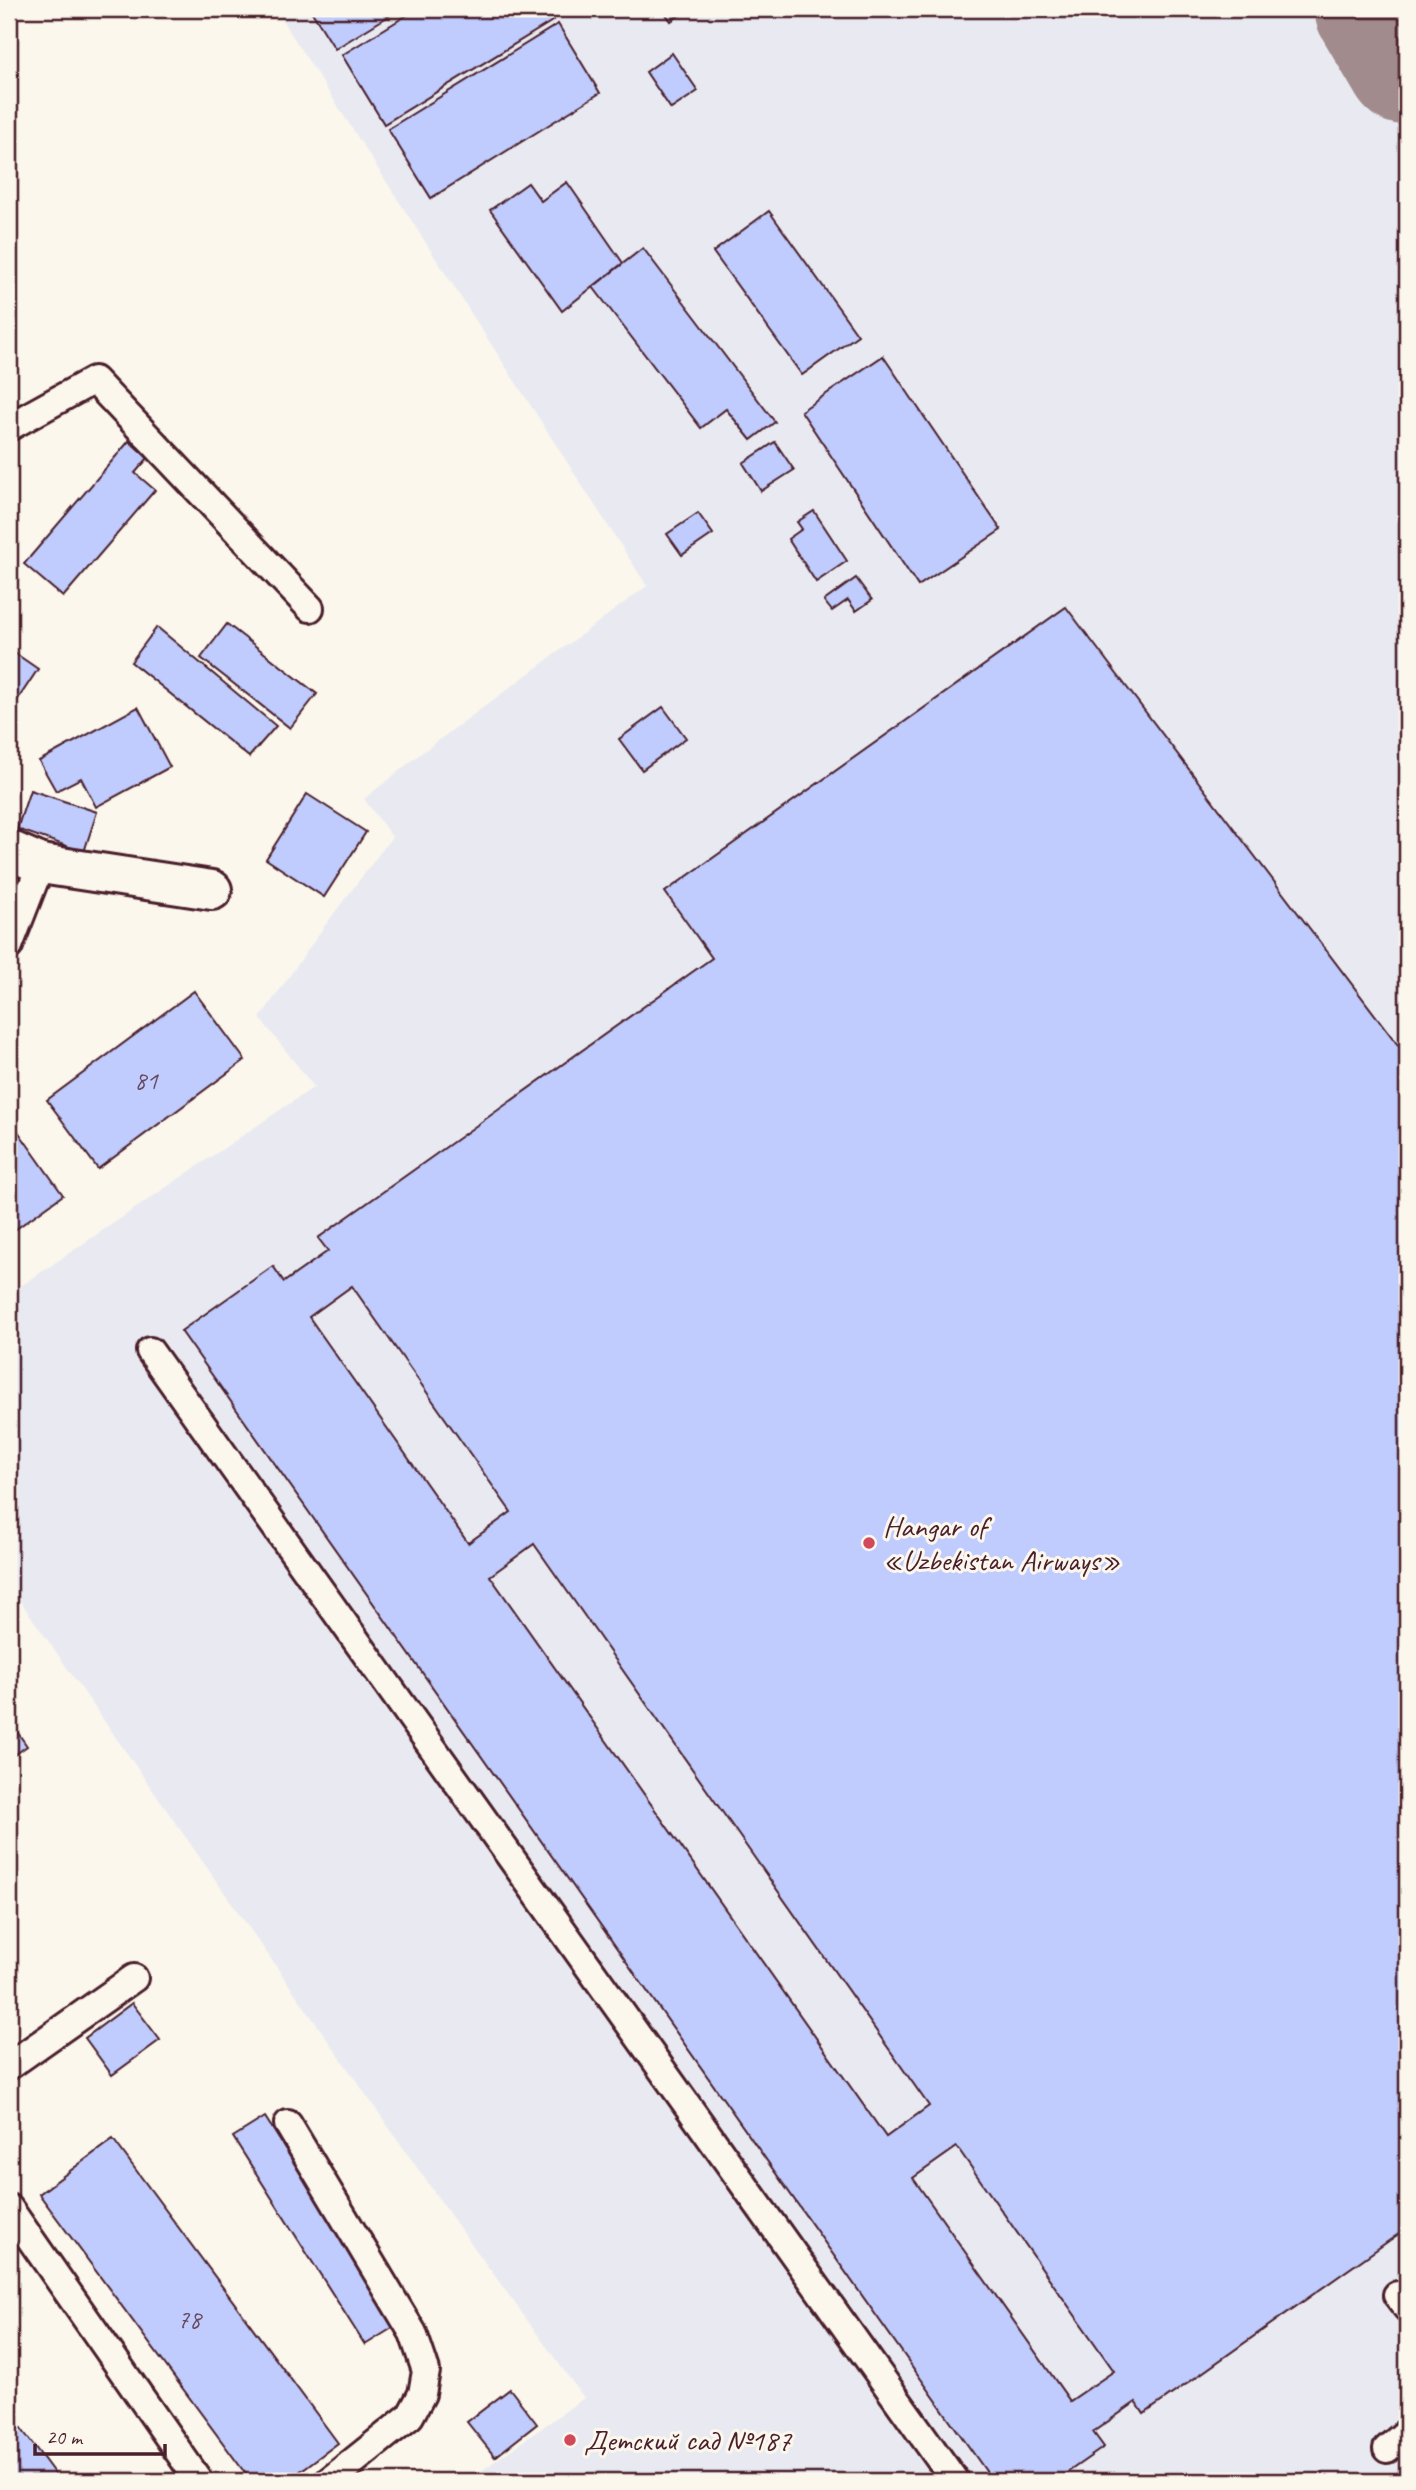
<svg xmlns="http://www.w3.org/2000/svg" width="1416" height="2490" font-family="Caveat,sans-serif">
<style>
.built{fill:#e9eaf1}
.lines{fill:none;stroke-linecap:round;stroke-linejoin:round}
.taxiway{stroke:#a28b8c;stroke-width:117}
.building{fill:#bfccfd;stroke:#4a1f2b;stroke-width:2;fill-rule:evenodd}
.service-casing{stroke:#4a1f2b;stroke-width:32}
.minor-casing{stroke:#4a1f2b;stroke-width:44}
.service{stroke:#fbf7ec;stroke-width:26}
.minor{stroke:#fbf7ec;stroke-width:38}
.poi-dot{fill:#d1495b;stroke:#fbf7ec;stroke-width:2.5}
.labels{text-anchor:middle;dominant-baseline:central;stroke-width:6;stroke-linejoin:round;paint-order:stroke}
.number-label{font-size:26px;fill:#674a60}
.poi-label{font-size:30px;fill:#4a1f2b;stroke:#fbf7ec;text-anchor:start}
</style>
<rect width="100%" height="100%" fill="#fbf7ec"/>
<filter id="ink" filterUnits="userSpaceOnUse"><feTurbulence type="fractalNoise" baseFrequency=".0143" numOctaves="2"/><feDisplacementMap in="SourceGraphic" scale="14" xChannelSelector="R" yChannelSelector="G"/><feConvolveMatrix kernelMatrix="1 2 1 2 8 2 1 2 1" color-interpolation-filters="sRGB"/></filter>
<g filter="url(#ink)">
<polygon class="built" points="275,9 1407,9 1407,2481 467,2481 584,2398 451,2216 9,1585 9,1294 314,1087 260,1018 326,924 392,837 364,799 424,751 647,586"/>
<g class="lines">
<polyline class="taxiway" points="1373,9 1407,67"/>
</g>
<g class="building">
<polygon points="310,9 400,9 335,49"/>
<polygon points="417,9 547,9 554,20 384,124 342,55"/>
<polygon points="662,9 688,9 671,21"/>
<polygon points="558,24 600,93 431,198 388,129"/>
<polygon points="672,53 698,91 671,109 646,72"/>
<polygon points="567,182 623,263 562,311 490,210 528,183 541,201"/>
<polygon points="769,211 858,335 802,375 713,252"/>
<polygon points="643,248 775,422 751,440 726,409 701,428 593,287"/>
<polygon points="883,356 1001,530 918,586 801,411"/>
<polygon points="129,441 148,458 135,473 155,490 63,597 24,564"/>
<polygon points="775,442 794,470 761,491 743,463"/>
<polygon points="814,511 847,561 816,582 788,539 802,529 797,522"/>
<polygon points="698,513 713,534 682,555 667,534"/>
<polygon points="856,578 872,600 856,611 848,600 832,611 824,601"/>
<path d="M 1066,607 L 1407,1057 L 1407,2228 L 1144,2414 L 1136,2402 L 1093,2432 L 1104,2447 L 1055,2481 L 993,2481 L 181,1331 L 273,1266 L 284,1282 L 328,1251 L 318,1238 L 712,958 L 665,892 ZM 352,1286 L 511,1512 L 468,1543 L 309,1317 ZM 534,1544 L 929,2106 L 886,2137 L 490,1576 ZM 957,2147 L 1114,2371 L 1070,2401 L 913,2178 Z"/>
<polygon points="227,624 317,694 290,728 201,658"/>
<polygon points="157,627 276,726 249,757 131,662"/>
<polygon points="9,649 38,669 16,702 9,697"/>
<polygon points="138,707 170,767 96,807 81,778 56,791 39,761"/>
<polygon points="663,707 686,738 642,770 619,739"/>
<polygon points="30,790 97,812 84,852 17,829"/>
<polygon points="307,794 366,832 324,897 266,859"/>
<polygon points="194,991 245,1060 98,1169 47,1100"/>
<polygon points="15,1127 63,1195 9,1234 9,1132"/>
<polygon points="9,1720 27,1746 9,1759"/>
<polygon points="132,2003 160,2040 112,2075 85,2038"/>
<polygon points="265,2117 397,2325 365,2345 233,2137"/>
<polygon points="113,2139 338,2443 287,2481 251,2481 39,2194"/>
<polygon points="510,2389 537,2424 495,2457 467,2422"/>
<polygon points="9,2412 60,2481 9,2481"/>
</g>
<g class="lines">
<g class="service-casing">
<g id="service">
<polyline points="9,427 94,380 310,608"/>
<polyline points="9,946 41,864"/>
<polyline points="150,1351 955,2481"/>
<polyline points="9,2066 134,1978"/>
<polyline points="288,2124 413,2333 426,2371 422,2394 410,2416 329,2481"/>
<polyline points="9,2208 199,2481"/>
<polyline points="1397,2295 1407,2308"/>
<polyline points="1387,2449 1407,2432"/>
</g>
</g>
<g class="minor-casing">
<polyline id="minor" points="9,850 41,864 212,890"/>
</g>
<use href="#service" class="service"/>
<use href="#minor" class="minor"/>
</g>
</g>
<g class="poi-dot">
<circle cx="869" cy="1543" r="7"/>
<circle cx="570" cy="2440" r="7"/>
</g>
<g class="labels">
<g class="number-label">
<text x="146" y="1080">81</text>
<text x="189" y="2319">78</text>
</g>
<g class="poi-label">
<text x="883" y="1526">Hangar of<tspan x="883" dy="34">«Uzbekistan Airways»</tspan></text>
<text x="584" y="2440">Детский сад №187</text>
</g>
</g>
<rect width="1416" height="2490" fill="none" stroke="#fbf7ec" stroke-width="35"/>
<rect x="18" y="18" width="1381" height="2455" fill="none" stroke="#4a1f2b" stroke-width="2.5" filter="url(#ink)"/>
<path d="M35 2444v10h130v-10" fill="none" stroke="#4a1f2b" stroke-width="3.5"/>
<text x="46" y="2444" font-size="21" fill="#4a1f2b" stroke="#fbf7ec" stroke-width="5" paint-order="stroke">20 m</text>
</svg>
